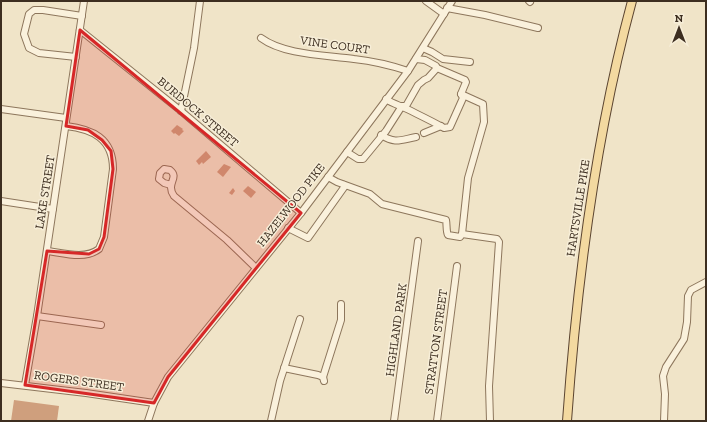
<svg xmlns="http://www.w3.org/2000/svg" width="707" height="422" font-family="'Zilla Slab',serif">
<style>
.building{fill:#cf9f7d}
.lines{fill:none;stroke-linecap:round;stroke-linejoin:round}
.minor-casing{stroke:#8d765c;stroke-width:8}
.major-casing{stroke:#5b4430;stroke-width:10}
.minor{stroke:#faf1dc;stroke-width:6}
.major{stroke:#f3d9a0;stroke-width:8}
.marked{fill:#d62828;fill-opacity:0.2;stroke:#d62828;stroke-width:3;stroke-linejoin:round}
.labels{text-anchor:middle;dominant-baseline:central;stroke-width:3;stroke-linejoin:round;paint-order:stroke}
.street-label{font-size:12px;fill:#3d2e20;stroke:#f7eed8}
</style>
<rect width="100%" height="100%" fill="#f0e4c8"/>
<g class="building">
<polygon points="177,125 183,129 182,130 184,131 179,136 175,133 174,134 171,131"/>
<polygon points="206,151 211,157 203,164 202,162 199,165 196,161"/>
<polygon points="224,164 231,167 223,177 217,172"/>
<polygon points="248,186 256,192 251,198 243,191"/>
<polygon points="233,188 235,191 232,195 229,193"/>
<polygon points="14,400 59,406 57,421 11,421"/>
</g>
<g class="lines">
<g class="minor-casing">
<g id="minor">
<polyline points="426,1 444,14"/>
<polyline points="529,1 530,2"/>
<polyline points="447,8 485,15 538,28"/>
<polyline points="80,30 181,111 301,213"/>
<path d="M 261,38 C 284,55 326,55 354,59 C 372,61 390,65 408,71"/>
<polyline points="423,48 432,52 443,59 470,62"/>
<polyline points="76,57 39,53 29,48 24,34 29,14 34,10 43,10 82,16"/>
<path d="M 386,99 C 393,104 399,105 407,109 C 419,115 432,121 444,128 L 450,127 L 463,98 L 461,94 L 466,82 L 465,80 L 437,68"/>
<polyline points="1,109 66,118"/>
<polyline points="181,111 194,48 200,1"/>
<polyline points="424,133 441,126"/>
<path d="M 381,135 C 396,144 400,140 416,137"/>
<polyline points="347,152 358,159 363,159 386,131 402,106 406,106 418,85 424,80 428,78 437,68 436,66 425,60 416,59"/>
<path d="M 328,177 L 337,182 L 370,194 L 382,204 L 446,220 C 447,225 446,231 448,235 L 460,237 L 462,234 L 468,178 L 484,122 L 483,104 L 461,94"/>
<path d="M 171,185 L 164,183 L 159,179 L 160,173 L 164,169 L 170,170 C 180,178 165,183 174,196 L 227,240 L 256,268"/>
<polyline points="1,201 53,209"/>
<polyline points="288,228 308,238 345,186 344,185"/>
<polyline points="462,234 497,239 499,242 489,386 490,421"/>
<path d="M 47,251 C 63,253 85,260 99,249 L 104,237 L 113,169 C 113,138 92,129 66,126"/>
<polyline points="37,316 101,325"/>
<polyline points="284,368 318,375 323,377 324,381"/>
<polyline points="323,377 341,320 341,304"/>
<polyline points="1,383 86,393 154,403"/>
<polyline points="25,385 37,316 84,1"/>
<polyline points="148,421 154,403 168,377 301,213 408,71 452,1"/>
<polyline points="271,421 280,381 300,319"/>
<polyline points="394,421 418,241"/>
<polyline points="437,421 457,266"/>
<polyline points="664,421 665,394 663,376 666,367 684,339 687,322 688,296 691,290 706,282"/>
</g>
</g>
<g class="major-casing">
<path id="major" d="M 567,421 C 577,280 595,138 632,1"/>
</g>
<use href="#minor" class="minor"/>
<use href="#major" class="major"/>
</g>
<path class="marked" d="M 80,30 L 301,213 L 168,377 L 154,403 L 25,385 L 47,251 L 89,254 L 99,249 L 104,237 L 113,169 L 111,151 L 102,140 L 88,130 L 66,126 Z"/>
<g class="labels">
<g class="street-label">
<text transform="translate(335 45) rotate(8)">VINE COURT</text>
<text transform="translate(198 112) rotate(40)">BURDOCK STREET</text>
<text transform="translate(45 192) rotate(-81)">LAKE STREET</text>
<text transform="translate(291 205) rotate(-52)">HAZELWOOD PIKE</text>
<text transform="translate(578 208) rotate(-81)">HARTSVILLE PIKE</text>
<text transform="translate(396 330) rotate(-82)">HIGHLAND PARK</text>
<text transform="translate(436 342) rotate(-82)">STRATTON STREET</text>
<text transform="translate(79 381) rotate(8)">ROGERS STREET</text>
</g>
</g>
<rect width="707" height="422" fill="none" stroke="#3d2e20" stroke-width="4"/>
<g transform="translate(679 28)" stroke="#f7eed8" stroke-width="3" paint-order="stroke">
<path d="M0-3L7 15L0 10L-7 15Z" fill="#3d2e20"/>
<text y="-6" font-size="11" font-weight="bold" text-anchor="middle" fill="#3d2e20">N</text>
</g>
</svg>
